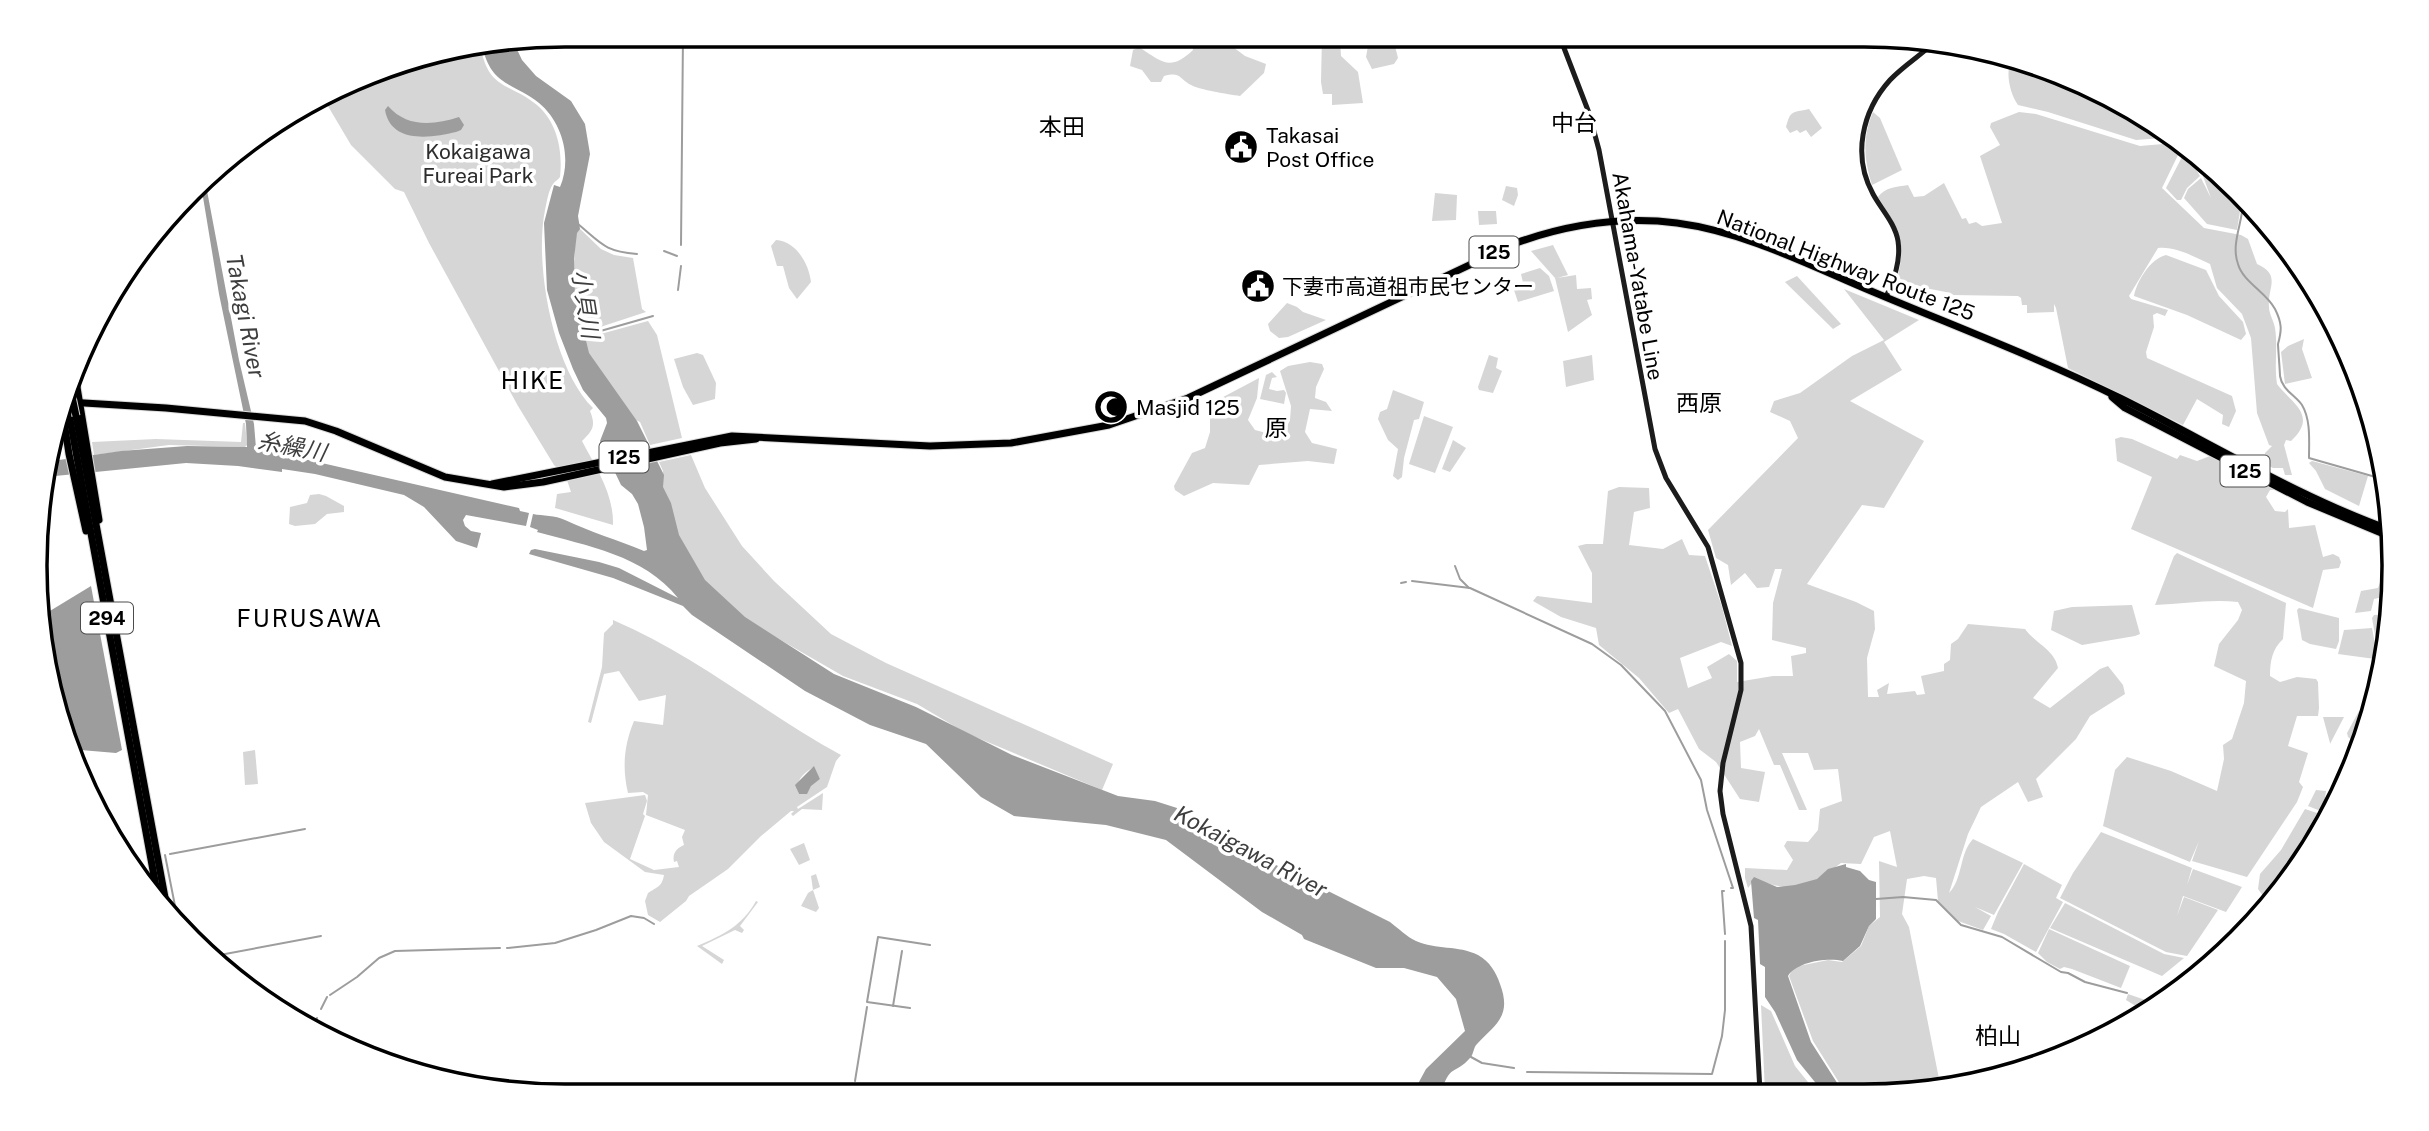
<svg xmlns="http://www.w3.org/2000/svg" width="2429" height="1131" font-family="'Public Sans','Noto Sans JP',sans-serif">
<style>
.green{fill:#d6d6d6;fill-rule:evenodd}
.water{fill:#9d9d9d}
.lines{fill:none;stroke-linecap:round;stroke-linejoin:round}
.stream{stroke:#9d9d9d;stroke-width:2}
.highway-casing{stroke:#dbdbdb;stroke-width:9}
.secondary{stroke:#1c1c1c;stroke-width:5}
.highway{stroke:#000;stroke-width:7}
.highway-bridge-casing{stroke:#dbdbdb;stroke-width:9;stroke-linecap:butt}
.highway-bridge{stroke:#000;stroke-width:7}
.labels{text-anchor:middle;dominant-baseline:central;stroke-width:7;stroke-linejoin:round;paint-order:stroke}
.shield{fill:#fff;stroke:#4c4c4c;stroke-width:2}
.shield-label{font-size:19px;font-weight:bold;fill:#000}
.poi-label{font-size:21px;fill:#000;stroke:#fff;text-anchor:start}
.park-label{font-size:21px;fill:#2d2d2d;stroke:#fff}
.street-label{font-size:21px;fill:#000;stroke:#fff}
.neighbourhood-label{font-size:23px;fill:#000;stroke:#fff}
.water-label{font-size:23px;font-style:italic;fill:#3e3e3e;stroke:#fff}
.quarter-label{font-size:24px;letter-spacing:2px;fill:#000;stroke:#fff}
.rim{fill:none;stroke:#000;stroke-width:3.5}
</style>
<rect width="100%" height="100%" fill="#fff"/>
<g class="green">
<path d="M 1192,35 L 1217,35 L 1245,56 L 1266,64 L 1264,73 L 1240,96 C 1228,94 1199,90 1189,84 C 1178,77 1180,72 1164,76 L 1161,82 L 1151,82 L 1142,70 L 1130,66 L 1133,50 L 1139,47 C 1162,62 1170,72 1193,50 Z"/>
<polygon points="1322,35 1351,35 1349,38 1340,40 1341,56 1358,72 1363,103 1332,105 1332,94 1323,94 1321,82"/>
<polygon points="1370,35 1409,35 1411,40 1395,46 1398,58 1394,64 1372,69 1366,57"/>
<path d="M 481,49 C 489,88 507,83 533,102 C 557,119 563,150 560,177 C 558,180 555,181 553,184 C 548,191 547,202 545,210 C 534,264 553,369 593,408 L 590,411 C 596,426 593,430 582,441 C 596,468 614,494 613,525 L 555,508 L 557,494 L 571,492 L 565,474 L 554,465 L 518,406 L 429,243 L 404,192 L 395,189 L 351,145 L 322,96 L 395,63 Z"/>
<path d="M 2019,61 L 2066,75 L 2158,124 L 2186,147 L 2162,138 L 2136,140 L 2048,112 L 2018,105 C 2011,95 2007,79 2009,68 Z"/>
<path d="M 1809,109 L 1822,128 L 1811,137 L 1806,130 L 1800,133 L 1797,130 L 1790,133 L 1786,127 C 1791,110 1791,113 1809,109 Z"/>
<path d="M 1873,112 L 1880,118 L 1902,170 L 1872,185 C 1864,160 1862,137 1873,112 Z"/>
<path d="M 2019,112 L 2036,114 L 2140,146 L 2163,144 L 2180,151 L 2162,188 L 2204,228 L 2241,235 L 2248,239 L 2257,264 C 2282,275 2267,288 2269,307 C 2269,314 2274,321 2275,328 C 2278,346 2274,365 2277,384 C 2291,403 2319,415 2291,441 L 2286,440 L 2284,445 L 2292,475 L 2285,475 L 2283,468 L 2273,468 L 2269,466 L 2268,459 L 2265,457 L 2265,453 L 2272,446 L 2269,445 L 2257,413 L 2251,338 L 2242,314 L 2217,288 L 2210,264 C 2194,257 2176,246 2158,248 L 2129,296 L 2131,299 L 2168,310 L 2165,316 L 2157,313 L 2153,315 L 2154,327 L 2146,352 L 2147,358 L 2232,396 L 2236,411 L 2229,427 L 2222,424 L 2223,415 L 2197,399 L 2183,425 L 2068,368 L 2056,308 L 2054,304 L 2054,312 L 2027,313 L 2027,305 L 2022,305 L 2021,298 L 2018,296 L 1951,295 L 1951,293 L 1920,287 L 1897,278 C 1908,242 1896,227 1878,197 C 1885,187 1897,187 1908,185 L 1914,197 L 1924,196 L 1944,183 L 1962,219 L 1966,218 L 1969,224 L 1976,222 L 1982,226 L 2002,223 L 1980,156 L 2000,145 L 1990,127 L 1991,123 Z"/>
<polygon points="2185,151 2200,176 2187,188 2181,200 2177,200 2166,188"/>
<polygon points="2215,171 2240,192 2241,205 2237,230 2207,224 2184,198 2188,189 2201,178 2211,198 2203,176"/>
<polygon points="1506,186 1517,188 1518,195 1514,206 1502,200"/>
<polygon points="1435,193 1457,195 1456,220 1432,221"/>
<polygon points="1478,211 1496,211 1497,224 1479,225"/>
<polygon points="579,228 601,249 614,255 633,258 642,309 646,312 582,333 573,279 576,230"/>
<path d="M 776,240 C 796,241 809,264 811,282 L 797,299 L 789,288 L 783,266 L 777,266 L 771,246 Z"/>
<polygon points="1553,245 1568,275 1557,278 1576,275 1577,289 1591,288 1592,299 1587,300 1592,315 1568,332 1555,278 1531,251"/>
<path d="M 2166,255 L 2206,270 L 2219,296 L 2243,322 L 2246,334 L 2241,340 L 2187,315 L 2134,296 C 2137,281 2150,259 2166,255 Z"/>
<polygon points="1540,268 1549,276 1554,291 1518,302 1514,290 1524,287 1521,274"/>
<polygon points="1797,276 1841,324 1833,329 1785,282"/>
<path d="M 1844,289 L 1919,320 L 1884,342 L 1902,370 L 1850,401 L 1924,441 L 1884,508 L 1862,505 L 1807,584 L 1856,602 L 1874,611 L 1875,629 L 1867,658 L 1868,697 L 1879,697 L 1877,690 L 1889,683 L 1887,694 L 1915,691 L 1917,695 L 1925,694 L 1921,676 L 1944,671 L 1944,664 L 1950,660 L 1951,644 L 1958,639 L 1968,624 L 2025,629 C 2035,643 2055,650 2058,668 L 2033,698 L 2050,708 L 2100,669 L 2108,666 L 2123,685 L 2125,694 L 2090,716 L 2076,739 L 2036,779 L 2043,797 L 2028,802 L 2018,782 L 1981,807 L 1968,834 L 1949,893 C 1963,879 1959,854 1973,839 L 2023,863 L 1994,915 L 1975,907 L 1991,916 L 1983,930 L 1958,921 L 1938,901 L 1936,878 L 1924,876 L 1907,879 L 1902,914 L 1909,927 L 1941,1089 L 1933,1091 L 1845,1092 L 1813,1041 L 1789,976 L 1794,967 L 1828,960 L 1842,962 L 1861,946 L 1869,926 L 1880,917 L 1879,861 L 1897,867 L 1890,831 L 1874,837 L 1861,864 L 1841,863 C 1808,888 1794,894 1755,879 L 1748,888 L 1745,878 L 1745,868 L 1787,870 L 1793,860 L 1784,846 L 1787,841 L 1808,842 L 1818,830 L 1820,809 L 1842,801 L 1838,769 L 1814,770 L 1808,753 L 1782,753 L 1807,810 L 1799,810 L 1780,765 L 1774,765 L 1759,729 L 1755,736 L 1740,742 L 1741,768 L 1765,772 L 1759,802 L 1740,799 L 1716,762 L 1699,749 L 1678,709 L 1669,713 L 1639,678 L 1599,645 L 1596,628 L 1561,617 L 1533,601 L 1537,596 L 1592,603 L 1592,573 L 1578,546 L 1586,544 L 1603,544 L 1608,491 L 1619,487 L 1649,488 L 1650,508 L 1634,512 L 1629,545 L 1663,549 L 1682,539 L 1689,555 L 1705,556 L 1722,607 L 1732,646 L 1721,642 L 1680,658 L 1688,688 L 1712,678 L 1707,667 L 1729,654 L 1737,661 L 1737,682 L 1773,676 L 1793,676 L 1791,656 L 1806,653 L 1806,648 L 1772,640 L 1773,603 L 1782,569 L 1775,569 L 1769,587 L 1757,588 L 1745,573 L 1731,585 L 1728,565 L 1716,558 L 1708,530 L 1798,438 L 1790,421 L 1770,412 L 1774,401 L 1800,393 L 1852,356 L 1884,340 Z"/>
<polygon points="1287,303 1297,307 1303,312 1326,320 1288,337 1279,338 1270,331 1268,324"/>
<polygon points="648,321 657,335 682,438 650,445 640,422 634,419 592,362 584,342 586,338"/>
<polygon points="2304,339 2302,349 2312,378 2285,384 2281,352 2288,346"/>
<polygon points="697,353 703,355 716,383 715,399 693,405 683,387 674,359"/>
<polygon points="1489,355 1498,358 1496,368 1502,371 1493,393 1479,390 1478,387"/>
<polygon points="1592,355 1594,380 1566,387 1563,361"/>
<polygon points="1310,362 1322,364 1324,369 1316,387 1315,398 1326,402 1332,411 1310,409 1305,432 1312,443 1337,449 1334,464 1308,461 1259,465 1249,485 1213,483 1184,496 1175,490 1174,486 1192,453 1205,448 1210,432 1210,404 1259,378 1257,398 1248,420 1255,430 1282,437 1290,420 1291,406 1280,371 1288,366"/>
<polygon points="1272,372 1277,377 1272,378 1269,389 1277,391 1284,390 1286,393 1284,404 1260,399 1266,375"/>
<polygon points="1393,390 1424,402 1419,419 1414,420 1404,458 1402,477 1398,480 1393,476 1398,449 1388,440 1378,419 1380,412 1387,409"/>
<polygon points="1424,416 1453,427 1435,473 1409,464"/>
<polygon points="243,423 245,423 247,445 245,447 169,445 94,455 92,442 156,439 241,442"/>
<polygon points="2121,437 2132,439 2177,459 2180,455 2197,461 2210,456 2275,490 2270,490 2266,497 2275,511 2285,512 2288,509 2289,528 2315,525 2323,557 2333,554 2339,557 2341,562 2339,568 2323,570 2313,608 2131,529 2152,477 2117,461 2115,439"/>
<polygon points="1453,440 1466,448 1450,472 1442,469"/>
<polygon points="691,455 705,488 742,546 774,581 831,634 886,663 1113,764 1102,790 966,733 917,704 843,676 744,619 709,589 680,549 662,490 663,471 659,462"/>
<polygon points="2312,461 2368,476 2359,506 2325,489 2316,471 2309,463"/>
<polygon points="319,494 326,496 344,506 344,512 327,514 315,524 295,526 289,524 290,507 307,503 310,495"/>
<path d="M 2177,553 L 2286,603 L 2283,639 C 2272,649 2270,662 2270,676 L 2280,682 L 2297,677 L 2316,679 L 2318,682 L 2319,708 L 2318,716 L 2297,716 L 2288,746 L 2308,753 L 2299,782 L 2303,787 L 2297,802 L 2247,877 L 2192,861 L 2199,841 L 2190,862 L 2103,826 L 2115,770 L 2127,757 L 2171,771 L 2217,791 L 2224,759 L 2223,745 L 2232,739 L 2244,703 L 2246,681 L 2214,666 L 2219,644 L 2238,620 L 2242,610 L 2238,602 C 2210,599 2183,604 2155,605 L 2174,556 Z"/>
<polygon points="2393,575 2391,595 2374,599 2371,611 2355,613 2361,591 2378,588 2382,577"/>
<polygon points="2132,605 2140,634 2135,636 2082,645 2051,630 2054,611 2072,607"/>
<polygon points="2299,608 2339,618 2339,641 2336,649 2310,644 2302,640 2297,610"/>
<polygon points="2389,614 2387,635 2378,652 2372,618 2374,615"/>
<path d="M 613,620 C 694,654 764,713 841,755 L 836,761 L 827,787 L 797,807 L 798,809 L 823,793 L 822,810 L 802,809 L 793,816 L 791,814 L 794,811 L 791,811 L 761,836 L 728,869 L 689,896 L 686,901 L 660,922 L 648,915 L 645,901 L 648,893 C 657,887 662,887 664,875 L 645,872 L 604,842 L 591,823 L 585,803 L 645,795 L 647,801 L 643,814 L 645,816 L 630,859 L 654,870 L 679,867 L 677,861 L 674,862 C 672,853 677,848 684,845 L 682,837 L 685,830 L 646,815 L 648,795 L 643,792 L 628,793 C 622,768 624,745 634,721 L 663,725 L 666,695 L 639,701 L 619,671 L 604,674 L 591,723 L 588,722 L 602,667 L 604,633 L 613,624 ZM 814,767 L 820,779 L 812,784 L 806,794 L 799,794 C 793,783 804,772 814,767 Z"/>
<polygon points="2372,628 2377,655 2375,659 2338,654 2344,630"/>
<polygon points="2373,704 2360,746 2348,737 2347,733 2359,711"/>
<polygon points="2323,717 2344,717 2330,744 2330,743"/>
<polygon points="255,750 258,784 245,785 243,752"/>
<polygon points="2316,790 2326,791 2323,812 2308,806"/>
<polygon points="2305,809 2323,815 2324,820 2285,888 2269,904 2258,889 2260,874 2281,850"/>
<polygon points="2101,832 2192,868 2187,885 2193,869 2242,887 2226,912 2183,896 2177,916 2184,897 2218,910 2187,956 2166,952 2060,898 2073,873"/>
<polygon points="804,843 810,860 799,865 790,849"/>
<polygon points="2024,864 2062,885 2056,898 2063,902 2036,952 2004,934 1991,929 1998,912"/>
<polygon points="816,874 820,887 813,890 819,908 816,912 801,906 808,893 813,890 811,876"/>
<path d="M 756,901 L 758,902 L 740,926 L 744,930 L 742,933 L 735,930 L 702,946 L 724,960 L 722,964 L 697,946 C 723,935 742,926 756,901 Z"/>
<polygon points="2065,903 2164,954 2184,958 2162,976 2050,928"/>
<polygon points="2049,929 2130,966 2121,988 2072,969 2064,967 2060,969 2047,962 2038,953"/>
<polygon points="2128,994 2154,1003 2144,1011 2126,1000"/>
<polygon points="1761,1005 1771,1011 1795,1066 1816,1092 1765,1092"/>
</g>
<g class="water">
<polygon points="1664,35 1692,35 1691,42 1668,42"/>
<path d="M 514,43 L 522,60 L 536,76 L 571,101 L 585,124 L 590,154 L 578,216 L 580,229 L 577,233 L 574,259 L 575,295 L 589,353 L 637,421 L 664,475 L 663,487 L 671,503 L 679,535 L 705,580 L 745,617 L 834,674 L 916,707 L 1012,755 L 1118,796 L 1155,801 L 1177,808 L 1216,835 L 1390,922 C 1398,928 1407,937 1416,941 C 1436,950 1458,945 1478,955 C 1490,962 1496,972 1500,984 C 1512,1016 1496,1024 1477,1044 C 1473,1048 1474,1054 1470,1058 C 1454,1076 1450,1063 1441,1093 L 1413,1093 L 1426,1069 L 1465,1031 L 1456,999 L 1437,977 L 1404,968 L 1376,968 L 1304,939 L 1302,935 L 1262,912 L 1166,840 L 1106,825 L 1014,816 L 981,797 L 926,744 L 870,725 L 805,691 L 692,615 L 683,606 L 613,578 L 529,554 L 531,550 L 535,549 L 599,562 L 619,568 L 678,598 C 644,555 587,546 537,532 L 538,530 L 530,527 L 533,514 C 543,516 555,515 565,520 C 590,532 618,540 644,551 L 647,550 L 644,527 L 638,504 L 632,494 L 621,485 L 600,441 L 607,423 L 606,418 L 583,390 L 573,369 L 559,333 L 547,290 L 544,223 L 554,185 L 560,187 C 572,159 563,123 539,103 C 514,83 492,86 483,49 Z"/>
<path d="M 388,106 C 407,128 434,125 459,117 L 464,125 L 461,130 L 456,132 C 431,138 391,144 385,110 Z"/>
<polygon points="205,180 239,360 254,424 256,448 519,508 520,511 529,513 526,526 466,515 463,520 465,526 471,531 481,533 477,548 456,541 424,507 404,495 315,474 282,469 282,472 238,466 186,463 45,477 45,462 121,451 187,446 247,447 246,424 219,294 201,185"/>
<polygon points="91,586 122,750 116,753 69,749 63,736 40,635 40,617"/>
<polygon points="814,766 820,779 811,786 807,794 799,794 795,785"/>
<path d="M 1846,864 L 1846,867 L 1860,871 L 1869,880 L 1876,882 L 1876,919 L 1869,926 L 1860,946 L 1843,961 C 1827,957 1796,962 1788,976 L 1811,1042 L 1843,1092 L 1823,1092 L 1797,1060 L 1775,1012 L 1765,997 L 1765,967 L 1760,964 L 1758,920 L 1754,918 L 1751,881 L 1754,877 L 1777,887 L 1795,885 L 1817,879 L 1828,869 Z"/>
</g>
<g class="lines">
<g class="stream">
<path d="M 2243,196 C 2245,219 2230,242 2238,264 C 2243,282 2266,292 2275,309 C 2282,323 2282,330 2278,344 C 2278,347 2280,372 2280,376 C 2282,390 2295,395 2302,405 C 2311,420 2309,441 2309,458 L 2386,480"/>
<path d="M 578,224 C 602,244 604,251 637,254"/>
<polyline points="681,245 683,35"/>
<polyline points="664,251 677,256"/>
<polyline points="678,290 681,266"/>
<polyline points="583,336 653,316"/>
<polyline points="1455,566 1460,579 1469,588"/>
<polyline points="1412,581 1470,588 1592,644 1621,665 1665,711 1701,780 1707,810 1733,888 1731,888"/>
<polyline points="1401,583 1406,582"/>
<polyline points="170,854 305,829"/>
<polyline points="165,855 177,916"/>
<polyline points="1724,891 1722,891 1725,934"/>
<polyline points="1876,899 1903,897 1936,900 1961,925 2002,937 2061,972 2068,973 2085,982 2127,993"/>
<polyline points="507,948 555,943 596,930 631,916 644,918 654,924"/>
<polyline points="209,957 321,936"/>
<polyline points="330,995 357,977 379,958 395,951 500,948"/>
<polyline points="893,1006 902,951"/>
<polyline points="910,1008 867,1002 878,937 930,945"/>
<polyline points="321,1009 327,997"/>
<polyline points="314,1025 317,1018"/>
<polyline points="1471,1057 1482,1063 1514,1068"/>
<polyline points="1527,1072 1712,1074 1722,1036 1725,1010 1725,941"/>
<polyline points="855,1081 867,1007"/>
<polyline points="851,1095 852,1091"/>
</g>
<g class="highway-casing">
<g id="highway">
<polyline points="76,381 99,520"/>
<polyline points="2112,397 2125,408 2307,502 2391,537"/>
<polyline points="68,402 166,408 305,421 336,431 445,477 504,487 543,482 720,443 756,439"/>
<polyline points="67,403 157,892"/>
<polyline points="63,415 69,454 86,531"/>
<polyline points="76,416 166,903"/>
<path d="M 492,484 L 732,436 L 930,446 L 1011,443 L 1109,425 L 1188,398 L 1516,243 C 1569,224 1621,216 1677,223 C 1745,232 1809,265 1871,291 C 1954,326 2039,358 2120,398 C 2209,442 2296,496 2391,530"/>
</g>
</g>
<g class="secondary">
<polyline points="1559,35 1589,113 1599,150 1655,449 1666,478 1708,547 1741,663 1741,690 1723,763 1720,791 1723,814 1751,926 1760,1092"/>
<path d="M 1886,297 C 1894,279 1901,261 1898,241 C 1895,223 1881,209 1873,194 C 1852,156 1862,111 1890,80 C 1903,66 1921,55 1935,42"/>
</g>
<use href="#highway" class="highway"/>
<g class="highway-bridge-casing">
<polyline id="highway-bridge" points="71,392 76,416"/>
</g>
<use href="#highway-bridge" class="highway-bridge"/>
</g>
<defs>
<g id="civic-disc" transform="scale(1.75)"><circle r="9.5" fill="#000" stroke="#fff"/><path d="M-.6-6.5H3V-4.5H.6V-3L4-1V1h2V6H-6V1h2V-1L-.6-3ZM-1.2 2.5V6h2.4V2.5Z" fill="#fff"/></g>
<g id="mosque-disc" transform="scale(1.75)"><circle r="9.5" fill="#000" stroke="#fff"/><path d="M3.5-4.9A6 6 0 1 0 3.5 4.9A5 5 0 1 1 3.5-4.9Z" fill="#fff"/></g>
</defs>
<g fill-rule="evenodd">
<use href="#civic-disc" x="1241" y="147"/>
<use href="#civic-disc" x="1258" y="286"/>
<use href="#mosque-disc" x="1111" y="407"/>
</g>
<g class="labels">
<g class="shield">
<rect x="1469.5" y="236.5" width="49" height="31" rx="5"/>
<rect x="599.5" y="441.5" width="49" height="31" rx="5"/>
<rect x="2220.5" y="455.5" width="49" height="31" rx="5"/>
<rect x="81" y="602.5" width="52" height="31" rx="5"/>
</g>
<g class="shield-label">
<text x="1494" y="252">125</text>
<text x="624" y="457">125</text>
<text x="2245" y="471">125</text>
<text x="107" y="618">294</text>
</g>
<g class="poi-label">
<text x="1266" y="135">Takasai<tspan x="1266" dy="24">Post Office</tspan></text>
<text x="1282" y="286">下妻市高道祖市民センター</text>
<text x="1136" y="407">Masjid 125</text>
</g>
<g class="park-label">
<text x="478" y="151">Kokaigawa<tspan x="478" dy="24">Fureai Park</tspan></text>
</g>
<g class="street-label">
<text transform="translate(1846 265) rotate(21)">National Highway Route 125</text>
<text transform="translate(1638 276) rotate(80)">Akahama-Yatabe Line</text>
</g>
<g class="neighbourhood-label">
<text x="1574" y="122">中台</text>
<text x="1062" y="126">本田</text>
<text x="1699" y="402">西原</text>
<text x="1276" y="427">原</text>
<text x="1998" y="1035">柏山</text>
</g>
<g class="water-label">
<text transform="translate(586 304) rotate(81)">小貝川</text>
<text transform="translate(246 316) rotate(79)">Takagi River</text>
<text transform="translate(292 446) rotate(11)">糸繰川</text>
<text transform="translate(1251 851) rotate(28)">Kokaigawa River</text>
</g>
<g class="quarter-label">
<text x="533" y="380">HIKE</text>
<text x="310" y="618">FURUSAWA</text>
</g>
</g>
<path d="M0 0H2429V1131H0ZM565 47H1864A518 518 0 0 1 2382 565V566A518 518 0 0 1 1864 1084H565A518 518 0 0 1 47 566V565A518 518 0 0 1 565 47Z" fill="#fff" fill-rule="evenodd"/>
<path class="rim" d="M565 47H1864A518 518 0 0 1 2382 565V566A518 518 0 0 1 1864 1084H565A518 518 0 0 1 47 566V565A518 518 0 0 1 565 47Z"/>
</svg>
